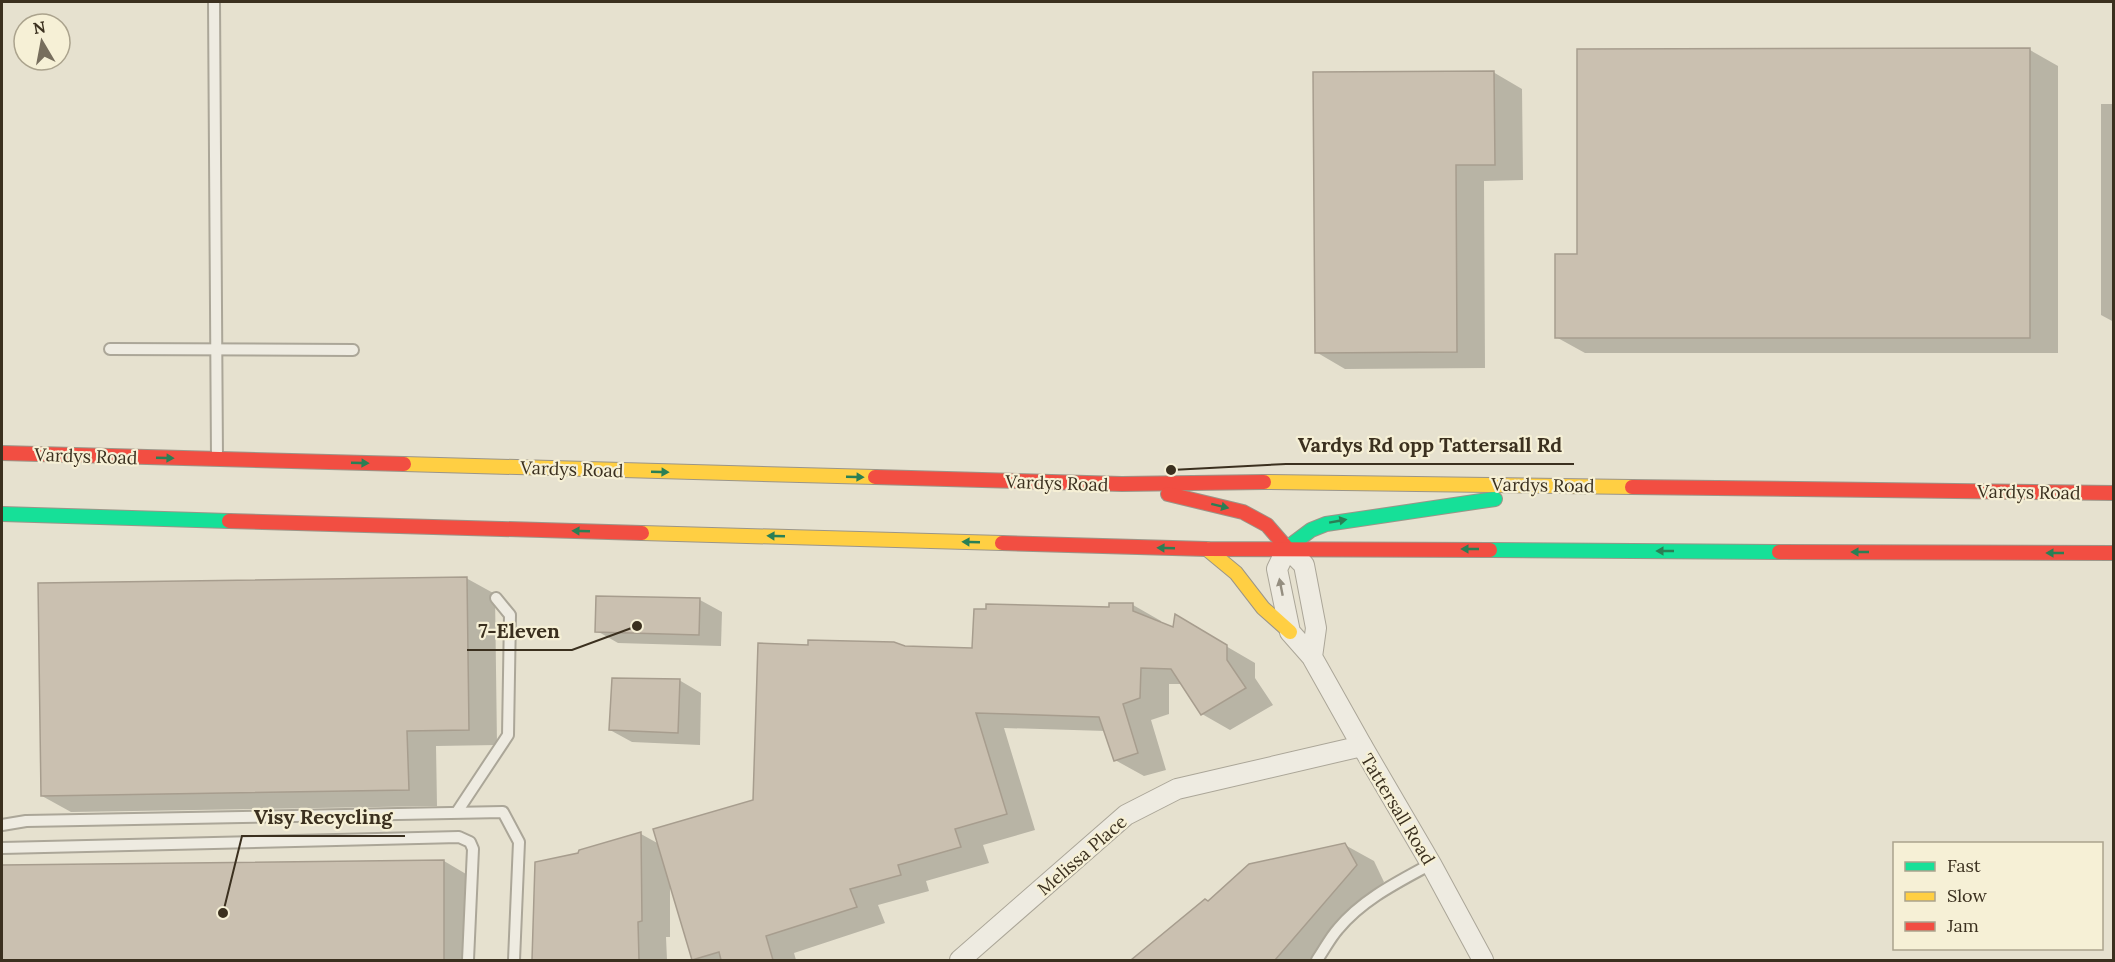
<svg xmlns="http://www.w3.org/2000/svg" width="2115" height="962" font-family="Lora,serif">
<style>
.shadow{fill:#0003}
.building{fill:#cac0b0;stroke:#a79d8e;stroke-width:1.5}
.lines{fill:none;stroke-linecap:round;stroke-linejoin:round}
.lane-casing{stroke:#aba698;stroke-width:14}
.street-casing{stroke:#aba698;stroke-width:22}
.fast-casing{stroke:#9b9588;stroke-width:16}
.slow-casing{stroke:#9b9588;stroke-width:16}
.jam-casing{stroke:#9b9588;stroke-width:16}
.lane{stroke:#eeebe1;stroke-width:10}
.street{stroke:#eeebe1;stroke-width:20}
.fast{stroke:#16e098;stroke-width:14}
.slow{stroke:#ffcf43;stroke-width:14}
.jam{stroke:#f24e42;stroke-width:14}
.oneway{fill:#2a7f55}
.oneway2{fill:#948e80}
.labels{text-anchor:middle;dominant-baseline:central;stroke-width:4.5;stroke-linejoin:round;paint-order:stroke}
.street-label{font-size:18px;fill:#3b301f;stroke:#f6f0d6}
.leader{fill:none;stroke:#3b301f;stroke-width:2}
.callout-dot{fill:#3b301f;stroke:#f6f0d6;stroke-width:2}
.callout-label{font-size:20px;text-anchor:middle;font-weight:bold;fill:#3b301f;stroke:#f6f0d6;stroke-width:4.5;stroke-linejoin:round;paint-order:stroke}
</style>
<rect width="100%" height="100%" fill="#e6e1cf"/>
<g class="shadow">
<polygon points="2030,50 2058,66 2058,353 1585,353 1556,337 1578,256"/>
<polygon points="1493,72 1522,89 1523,180 1484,181 1485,368 1345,369 1316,352"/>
<polygon points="2101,104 2114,104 2114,322 2101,315"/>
<polygon points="466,578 495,594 497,745 436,746 437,806 71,812 42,796"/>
<polygon points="597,597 700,600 722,612 721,646 618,643 597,631"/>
<polygon points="1133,605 1161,621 1161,624 1174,629 1176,617 1255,663 1255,678 1273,705 1230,730 1202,714 1183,684 1169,684 1169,714 1151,720 1166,770 1144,776 1115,760 1106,731 1004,728 1035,830 983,845 989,863 926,881 929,891 878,905 885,923 794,953 796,960 693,960 670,883 670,937 666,937 667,960 534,960 537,863 580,854 641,834 659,844 754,801 905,648 974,649 1111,609"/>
<polygon points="679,680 701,693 700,745 632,742 610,730"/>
<polygon points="1345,845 1374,861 1384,882 1318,960 1141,960"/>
<polygon points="444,861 466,874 465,960 2,960 2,867"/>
</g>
<g class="building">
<polygon points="2030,48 2030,338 1555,338 1555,254 1577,254 1577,49"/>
<polygon points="1494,71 1495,165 1456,165 1457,352 1315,353 1313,72"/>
<polygon points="467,577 469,730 407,731 409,790 41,796 38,583"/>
<polygon points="596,596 700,598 699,635 595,632"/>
<polygon points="1109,603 1133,603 1133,611 1173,627 1175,614 1227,645 1227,660 1246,688 1201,715 1171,669 1141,668 1140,698 1123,704 1138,753 1114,761 1099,717 976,713 1007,814 955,829 961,847 898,865 901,875 850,889 857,907 766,936 773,960 721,960 719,952 692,960 653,829 753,800 758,643 808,645 808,640 894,642 905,646 972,648 974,609 986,609 986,604 1109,607"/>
<polygon points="612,678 680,679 678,733 609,730"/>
<polygon points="641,832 642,921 638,922 639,960 532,960 535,862 578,853 579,850"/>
<polygon points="1345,843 1357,865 1275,960 1131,960 1205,899 1208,901 1249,864"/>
<polygon points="444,860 444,960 2,960 2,865"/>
</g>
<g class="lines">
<g class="lane-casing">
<g id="lane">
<polyline points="214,2 217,459"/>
<polyline points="110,349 353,350"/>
<polyline points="457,812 508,735 510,615 496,598"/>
<polyline points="2,825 26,821 503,812 519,842 514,960"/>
<polyline points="2,848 459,837 470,842 473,849 468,960"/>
<path d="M 1317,960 C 1324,950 1330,938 1338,929 C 1363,899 1398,882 1431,864"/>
</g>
</g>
<g class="street-casing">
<g id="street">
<polyline points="1312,657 1316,628 1304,565 1287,548 1277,569 1290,632 1312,657 1362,746 1431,864 1483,960"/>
<polyline points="960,960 1126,815 1177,789 1362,746"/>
</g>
</g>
<g class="fast-casing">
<g id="fast">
<polyline points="2,514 229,521"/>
<polyline points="1287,548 1311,530 1326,524 1495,499"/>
<polyline points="1490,550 1779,552"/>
</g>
</g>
<g class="slow-casing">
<g id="slow">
<polyline points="404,464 875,477"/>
<polyline points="1264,482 1632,487"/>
<polyline points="642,533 1002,543"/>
<polyline points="1207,549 1236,573 1263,608 1290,632"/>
</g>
</g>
<g class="jam-casing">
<g id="jam">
<polyline points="2,453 404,464"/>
<polyline points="875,477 1122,484 1264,482"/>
<polyline points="1632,487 2114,493"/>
<polyline points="1168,494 1243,512 1267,525 1287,548"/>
<polyline points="229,521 642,533"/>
<polyline points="1002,543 1207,549 1490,550"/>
<polyline points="1779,552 2114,553"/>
</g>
</g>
<use href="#lane" class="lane"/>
<use href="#street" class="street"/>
<use href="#fast" class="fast"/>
<use href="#slow" class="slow"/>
<use href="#jam" class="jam"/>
</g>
<defs><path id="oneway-solid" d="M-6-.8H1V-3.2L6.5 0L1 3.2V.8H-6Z" transform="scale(1.5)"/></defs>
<g class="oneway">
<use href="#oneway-solid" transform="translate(165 458) rotate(2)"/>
<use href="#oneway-solid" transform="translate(360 463) rotate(2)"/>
<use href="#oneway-solid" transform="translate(660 472) rotate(2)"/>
<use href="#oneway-solid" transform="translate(855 477) rotate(2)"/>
<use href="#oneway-solid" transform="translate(1220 506) rotate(14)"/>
<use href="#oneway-solid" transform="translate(1338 521) rotate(-10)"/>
<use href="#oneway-solid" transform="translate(581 531) rotate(-178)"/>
<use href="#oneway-solid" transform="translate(776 536) rotate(-178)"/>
<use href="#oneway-solid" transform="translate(971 542) rotate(-178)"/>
<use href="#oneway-solid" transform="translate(1166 548) rotate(-178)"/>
<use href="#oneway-solid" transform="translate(1470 549) rotate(-180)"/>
<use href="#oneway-solid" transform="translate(1665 551) rotate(-180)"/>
<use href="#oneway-solid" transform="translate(1860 552) rotate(-180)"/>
<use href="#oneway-solid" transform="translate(2055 553) rotate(-180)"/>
</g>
<use class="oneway2" href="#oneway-solid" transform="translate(1281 587) rotate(-101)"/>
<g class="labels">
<g class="street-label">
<text transform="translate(86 456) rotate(2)">Vardys Road</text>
<text transform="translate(572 469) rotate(2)">Vardys Road</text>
<text transform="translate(1057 483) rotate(2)">Vardys Road</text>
<text transform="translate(1543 485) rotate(1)">Vardys Road</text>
<text transform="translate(2029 492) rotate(1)">Vardys Road</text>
<text transform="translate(1398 809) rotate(59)">Tattersall Road</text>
<text transform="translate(1082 855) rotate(-41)">Melissa Place</text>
</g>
</g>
<path class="leader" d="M1171 470L1286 464H1574M637 626L572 650H467M223 913L242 836H405"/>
<g class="callout-dot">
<circle cx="1171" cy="470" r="6"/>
<circle cx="637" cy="626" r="6"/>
<circle cx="223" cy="913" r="6"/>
</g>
<g class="callout-label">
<text x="1430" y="452">Vardys Rd opp Tattersall Rd</text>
<text x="519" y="638">7-Eleven</text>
<text x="323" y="824">Visy Recycling</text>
</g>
<rect width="2115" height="962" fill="none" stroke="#3b301f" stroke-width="6"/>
<rect x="1893" y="842" width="210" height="108" fill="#f6f0d6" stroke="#aba38d" stroke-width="1.5"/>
<rect x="1905" y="862" width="30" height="9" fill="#16e098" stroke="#aba38d" stroke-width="1.5"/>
<text x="1947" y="872" font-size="18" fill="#3b301f">Fast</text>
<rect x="1905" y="892" width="30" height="9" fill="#ffcf43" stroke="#aba38d" stroke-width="1.5"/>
<text x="1947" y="902" font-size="18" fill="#3b301f">Slow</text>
<rect x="1905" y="922" width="30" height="9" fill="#f24e42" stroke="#aba38d" stroke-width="1.5"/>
<text x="1947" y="932" font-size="18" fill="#3b301f">Jam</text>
<g transform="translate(42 42) rotate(350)"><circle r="28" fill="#f6f0d6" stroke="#aba38d" stroke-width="1.5"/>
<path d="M0-4.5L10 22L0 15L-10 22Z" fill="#776e5d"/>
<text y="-9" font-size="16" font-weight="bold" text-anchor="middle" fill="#3b301f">N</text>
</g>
</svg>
